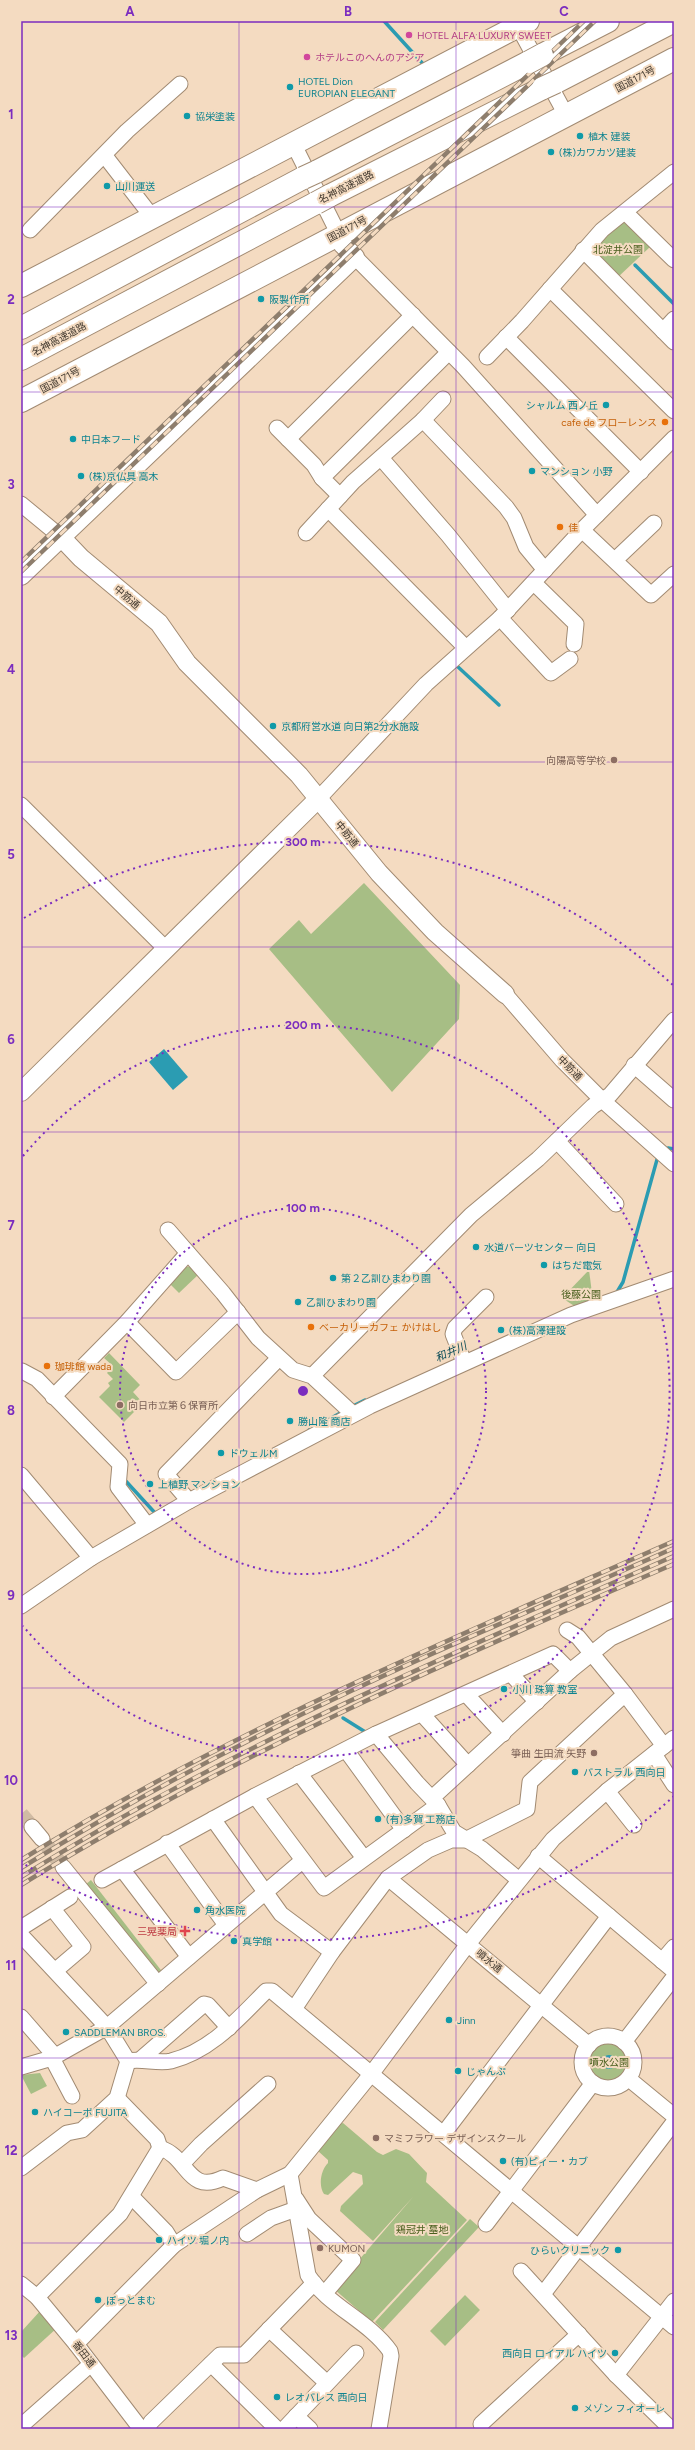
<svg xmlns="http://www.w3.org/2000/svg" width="695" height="2450" font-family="Figtree,'Noto Sans JP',sans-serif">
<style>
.green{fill:#a7be85}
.water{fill:#2b9cb2}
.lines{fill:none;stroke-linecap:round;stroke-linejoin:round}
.stream{stroke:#2b9cb2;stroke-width:3.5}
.minor-tunnel{stroke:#d0bba4;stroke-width:15;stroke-dasharray:15 8;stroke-linecap:butt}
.minor-casing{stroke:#a28b73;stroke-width:17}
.tertiary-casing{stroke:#a28b73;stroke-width:20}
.trunk-casing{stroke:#a28b73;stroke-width:24}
.motorway-casing{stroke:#a28b73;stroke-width:24}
.minor{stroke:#fff;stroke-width:15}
.tertiary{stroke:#fff;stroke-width:18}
.trunk{stroke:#fff;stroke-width:22}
.motorway{stroke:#fff;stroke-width:22}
.rail-casing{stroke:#8e7e6d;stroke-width:4.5}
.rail{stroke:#f4dbc1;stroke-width:3;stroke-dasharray:9;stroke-linecap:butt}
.motorway-bridge-casing{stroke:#a28b73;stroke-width:24;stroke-linecap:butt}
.motorway-bridge{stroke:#fff;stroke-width:22}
.grid{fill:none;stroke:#7b2cbf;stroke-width:1;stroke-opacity:0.55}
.ring{fill:none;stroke:#7b2cbf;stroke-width:2;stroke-dasharray:2 4}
.hotel-dot{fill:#d1479c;stroke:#f4dbc1;stroke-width:1.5}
.culture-dot{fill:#0f9aa8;stroke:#f4dbc1;stroke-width:1.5}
.food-dot{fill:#e8710a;stroke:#f4dbc1;stroke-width:1.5}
.education-dot{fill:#8d6e63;stroke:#f4dbc1;stroke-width:1.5}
.health-dot{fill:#e0444e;stroke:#f4dbc1;stroke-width:1.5}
.labels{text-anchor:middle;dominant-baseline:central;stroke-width:4;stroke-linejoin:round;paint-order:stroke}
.hotel-label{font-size:10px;fill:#b23c85;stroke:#f4dbc1;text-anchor:start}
.street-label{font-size:10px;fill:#42392f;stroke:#f4dbc1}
.culture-label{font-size:10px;fill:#0d838f;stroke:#f4dbc1;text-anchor:start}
.park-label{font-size:10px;fill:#495f1e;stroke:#f4dbc1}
.food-label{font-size:10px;fill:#c56008;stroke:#f4dbc1;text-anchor:start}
.education-label{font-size:10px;fill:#785e54;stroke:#f4dbc1;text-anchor:start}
.health-label{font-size:10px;fill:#be3a42;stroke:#f4dbc1;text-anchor:end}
.water-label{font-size:11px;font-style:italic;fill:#084a56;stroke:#f4dbc1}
.centre{fill:#7b2cbf;stroke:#f4dbc1;stroke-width:2}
.ring-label{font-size:12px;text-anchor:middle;font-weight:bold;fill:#7b2cbf;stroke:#f4dbc1;stroke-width:4;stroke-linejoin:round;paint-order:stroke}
.neatline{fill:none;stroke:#7b2cbf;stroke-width:1.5}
.grid-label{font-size:13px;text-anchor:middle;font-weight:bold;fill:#7b2cbf}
</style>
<rect width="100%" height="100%" fill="#f4dbc1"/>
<g class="green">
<polygon points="619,221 627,222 651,246 617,278 589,249"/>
<polygon points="364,883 460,985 459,1019 392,1092 269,949 299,920 311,934"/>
<polygon points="193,1266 200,1273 179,1293 169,1283 185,1267"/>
<polygon points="589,1270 593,1301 576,1307 562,1298"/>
<polygon points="109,1353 140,1385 133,1392 143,1403 124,1422 99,1397 110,1386 108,1383 113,1379 107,1373 113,1366 104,1358"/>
<polygon points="91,1880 164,1974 159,1978 85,1885"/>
<circle cx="609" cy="2062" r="22"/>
<polygon points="40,2073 47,2086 31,2094 21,2075"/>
<path d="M 343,2123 L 377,2152 L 383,2155 L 396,2149 L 409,2154 L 427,2173 L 426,2182 L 467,2220 L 372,2322 L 334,2289 L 413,2197 L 373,2241 L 340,2211 L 341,2206 L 363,2184 L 362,2175 L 353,2172 L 328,2195 L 324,2194 C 318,2185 321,2170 328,2163 L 328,2160 L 318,2151 L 339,2124 Z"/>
<polygon points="470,2219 479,2227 383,2330 375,2322"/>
<polygon points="465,2295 480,2310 445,2346 430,2331"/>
<polygon points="41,2310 58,2327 24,2358 21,2355 21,2332"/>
</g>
<g class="water">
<polygon points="164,1049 188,1077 173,1090 149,1062"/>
<circle cx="609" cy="2062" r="7"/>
</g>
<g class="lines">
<g class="stream">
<polyline points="384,21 424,65 422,66"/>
<polyline points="635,265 674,304"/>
<polyline points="457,666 499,705"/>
<polyline points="665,1151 668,1148 674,1149"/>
<polyline points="617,1292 623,1282 658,1156"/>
<polyline points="351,1407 365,1400"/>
<polyline points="309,1430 344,1411"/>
<polyline points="123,1478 156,1514"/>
<polyline points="343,1718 367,1733"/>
</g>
<g class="minor-tunnel">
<polyline points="21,1814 32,1827"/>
<polyline points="42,1839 63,1867"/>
</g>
<g class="minor-casing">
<g id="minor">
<polyline points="518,26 566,115"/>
<polyline points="294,145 335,227 337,235"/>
<polyline points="105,156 153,218"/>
<polyline points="626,213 674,260"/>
<polyline points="30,230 127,131 180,84"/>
<polyline points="583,250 674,342"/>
<polyline points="355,257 463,366 597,515"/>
<polyline points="550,289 674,411"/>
<polyline points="663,331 674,319"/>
<polyline points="506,337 641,472"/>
<polyline points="487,357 522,321 602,230 674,172"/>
<polyline points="423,420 506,507 514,518 526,547 545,570"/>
<polyline points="277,428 314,465 322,478"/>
<polyline points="288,439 413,315"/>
<polyline points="381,458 448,535 508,610"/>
<polyline points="340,496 322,478 449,352"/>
<polyline points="21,504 61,537"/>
<polyline points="328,509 465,647"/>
<polyline points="582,530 651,595 674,574"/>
<polyline points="306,533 353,482 423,420 443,399"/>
<polyline points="615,560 654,523"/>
<polyline points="534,583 576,624 574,644"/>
<polyline points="500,618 551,673 570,659"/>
<polyline points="319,798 426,684 500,618 582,530 674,438"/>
<polyline points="21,805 165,948"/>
<polyline points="505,994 562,1060 601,1099 674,1164"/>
<polyline points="634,1065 674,1100"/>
<polyline points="557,1141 616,1204"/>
<polyline points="168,1230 223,1293 258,1338 293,1370 312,1376 353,1414"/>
<polyline points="127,1322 176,1372 238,1312"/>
<polyline points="464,1362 453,1334 455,1328 486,1297"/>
<polyline points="22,1371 37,1379 120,1464 118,1487 147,1525"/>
<polyline points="312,1376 471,1215 538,1159 593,1106 610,1095 674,1020"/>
<polyline points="53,1397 127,1322 188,1253"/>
<polyline points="21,1475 91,1558"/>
<polyline points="189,1501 166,1474 279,1358"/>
<polyline points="21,1606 91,1558 189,1501 370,1406 571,1315 674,1279"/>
<polyline points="567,1630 578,1637 625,1694 664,1746"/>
<polyline points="511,1674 537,1702"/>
<polyline points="466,1694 503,1734"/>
<polyline points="422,1714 468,1765"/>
<polyline points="376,1734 417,1783 438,1805 454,1832 482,1849 519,1880"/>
<polyline points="346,1750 404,1830"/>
<polyline points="654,1754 674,1785"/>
<polyline points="299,1773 364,1858"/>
<polyline points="607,1791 634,1825"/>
<polyline points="255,1796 324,1888 438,1805"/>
<polyline points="432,1798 570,1671 611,1638 674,1609"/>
<polyline points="213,1819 281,1914 332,1952"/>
<polyline points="32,1827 42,1839"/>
<polyline points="167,1843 226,1925"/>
<polyline points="538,1856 674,1971"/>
<polyline points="63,1867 158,1984"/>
<polyline points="122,1869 189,1957"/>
<polyline points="388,1878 589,2045"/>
<polyline points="102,1880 255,1796 376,1734 553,1654 570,1671"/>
<polyline points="52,1908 83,1947 56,1970"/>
<polyline points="21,1928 70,1897"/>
<path d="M 21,1935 L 107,2027 L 128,2061 C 142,2058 157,2064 171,2061 C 211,2051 238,2019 266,1991 L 272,1991 L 674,2327"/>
<polyline points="662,1961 674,1947"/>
<polyline points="294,2009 332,1952 388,1878 428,1850 451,1840 465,1840 527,1809 530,1782 625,1694"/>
<polyline points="21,2017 55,2056"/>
<circle cx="608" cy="2062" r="26"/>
<polyline points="624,2042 674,1977"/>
<polyline points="52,2058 72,2096"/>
<polyline points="141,2059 204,2004 208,2005 229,2028"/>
<polyline points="21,2067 52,2058 107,2027 302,1861"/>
<polyline points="629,2079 674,2116"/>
<path d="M 117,2098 L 157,2139 L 160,2148 C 189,2157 187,2195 223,2178 L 257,2190"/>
<polyline points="444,2133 609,1916"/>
<polyline points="182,2164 201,2144 268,2084"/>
<polyline points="21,2168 67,2133 82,2130 117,2098 128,2061"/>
<path d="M 290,2174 L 308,2275 C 328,2306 369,2321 390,2351 L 391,2356 L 379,2429"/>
<polyline points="132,2197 166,2232 174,2245"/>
<polyline points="296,2199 309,2219 353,2260 325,2293"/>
<polyline points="486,2224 593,2083"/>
<polyline points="247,2234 271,2218 296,2209"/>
<polyline points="521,2271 616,2375 671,2429"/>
<polyline points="21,2284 37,2297 76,2344 141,2429"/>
<polyline points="543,2294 674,2122"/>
<polyline points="37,2297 120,2214 160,2148"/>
<polyline points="269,2329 327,2383"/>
<polyline points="76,2344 174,2245 257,2190 290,2174 372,2073 468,1944 553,1839 607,1791 674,1738"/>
<polyline points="211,2364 277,2429"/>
<polyline points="616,2375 674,2301"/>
<polyline points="296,2416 310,2429"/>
<polyline points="481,2424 579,2334"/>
<polyline points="21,2426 91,2364"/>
<polyline points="147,2429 151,2422 220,2355 244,2355 314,2283"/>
<polyline points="284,2429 356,2353"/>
</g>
</g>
<g class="tertiary-casing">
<g id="tertiary">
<polyline points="61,537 81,558 159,623 187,663 299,775 379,873 435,932 505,994"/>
<polyline points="21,576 355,257 343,245 337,235"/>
<polyline points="21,1092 319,798"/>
</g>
</g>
<g class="trunk-casing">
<g id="trunk">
<polyline points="21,286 528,21"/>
<polyline points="21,401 674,59"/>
</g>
</g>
<g class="motorway-casing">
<g id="motorway">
<polyline points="542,55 608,21"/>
<polyline points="556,82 674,21"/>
<polyline points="316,172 529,62"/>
<polyline points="329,196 543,88"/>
<polyline points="21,328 303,178"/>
<polyline points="21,359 316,203"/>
</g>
</g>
<use href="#minor" class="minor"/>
<use href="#tertiary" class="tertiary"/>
<use href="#trunk" class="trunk"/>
<use href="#motorway" class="motorway"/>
<g class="rail-casing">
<g id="rail">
<polyline points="21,562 584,21"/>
<polyline points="21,572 595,21"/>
<path d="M 21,1860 C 228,1731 452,1639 674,1541"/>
<path d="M 21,1868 C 128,1802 239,1743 353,1690 C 458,1640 567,1596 674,1548"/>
<path d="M 21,1877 C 229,1747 450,1655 674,1556"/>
<path d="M 21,1885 C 228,1757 451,1660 674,1564"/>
</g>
</g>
<use href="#rail" class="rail"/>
<g class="motorway-bridge-casing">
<g id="motorway-bridge">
<polyline points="529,62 542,55"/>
<polyline points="543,88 556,82"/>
<polyline points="303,178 316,172"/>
<polyline points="316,203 329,196"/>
</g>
</g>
<use href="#motorway-bridge" class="motorway-bridge"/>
</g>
<path class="grid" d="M 239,21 L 239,2429M 456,21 L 456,2429M 21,207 L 674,207M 21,392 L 674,392M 21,577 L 674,577M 21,762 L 674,762M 21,947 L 674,947M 21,1132 L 674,1132M 21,1318 L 674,1318M 21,1503 L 674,1503M 21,1688 L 674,1688M 21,1873 L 674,1873M 21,2058 L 674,2058M 21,2243 L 674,2243"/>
<g class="ring">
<circle cx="303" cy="1391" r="183"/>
<path d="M23 1156A366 366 0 1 1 23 1626"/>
<path d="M674 1796A549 549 0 0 1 24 1864M24 918A549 549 0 0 1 674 986"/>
</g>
<g class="hotel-dot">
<circle cx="409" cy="35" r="4"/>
<circle cx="307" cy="57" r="4"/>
</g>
<g class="culture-dot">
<circle cx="290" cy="87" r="4"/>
<circle cx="187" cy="116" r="4"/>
<circle cx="580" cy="136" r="4"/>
<circle cx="551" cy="152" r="4"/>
<circle cx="107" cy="186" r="4"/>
<circle cx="261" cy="299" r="4"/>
<circle cx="606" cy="405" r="4"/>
<circle cx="73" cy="439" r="4"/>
<circle cx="532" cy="471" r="4"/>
<circle cx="81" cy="476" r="4"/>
<circle cx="273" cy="726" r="4"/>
<circle cx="476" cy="1247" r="4"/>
<circle cx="544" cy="1265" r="4"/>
<circle cx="333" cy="1278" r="4"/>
<circle cx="298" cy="1302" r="4"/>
<circle cx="501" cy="1330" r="4"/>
<circle cx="290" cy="1421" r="4"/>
<circle cx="221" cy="1453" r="4"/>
<circle cx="150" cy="1484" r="4"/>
<circle cx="504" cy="1689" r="4"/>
<circle cx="575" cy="1772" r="4"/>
<circle cx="378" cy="1819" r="4"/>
<circle cx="197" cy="1910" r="4"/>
<circle cx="234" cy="1941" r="4"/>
<circle cx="449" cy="2020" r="4"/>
<circle cx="66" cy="2032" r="4"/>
<circle cx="458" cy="2071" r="4"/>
<circle cx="35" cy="2112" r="4"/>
<circle cx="503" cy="2161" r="4"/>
<circle cx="159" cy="2240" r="4"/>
<circle cx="618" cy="2250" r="4"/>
<circle cx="98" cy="2300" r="4"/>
<circle cx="615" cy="2353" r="4"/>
<circle cx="277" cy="2397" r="4"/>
<circle cx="575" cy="2408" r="4"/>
</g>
<g class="food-dot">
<circle cx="665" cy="422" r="4"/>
<circle cx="560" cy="527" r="4"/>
<circle cx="311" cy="1327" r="4"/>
<circle cx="47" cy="1366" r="4"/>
</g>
<g class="education-dot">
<circle cx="614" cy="760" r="4"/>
<circle cx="120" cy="1405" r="4"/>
<circle cx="594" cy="1753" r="4"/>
<circle cx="376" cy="2138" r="4"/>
<circle cx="320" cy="2248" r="4"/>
</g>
<path class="health-dot" d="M183 1925h4v4h4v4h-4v4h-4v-4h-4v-4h4z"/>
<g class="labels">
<g class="hotel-label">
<text x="417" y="35">HOTEL ALFA LUXURY SWEET</text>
<text x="315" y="57">ホテルこのへんのアジア</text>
</g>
<g class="street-label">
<text transform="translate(635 79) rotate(-28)">国道171号</text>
<text transform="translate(346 187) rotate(-27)">名神高速道路</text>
<text transform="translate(347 229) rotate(-28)">国道171号</text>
<text transform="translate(59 339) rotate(-28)">名神高速道路</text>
<text transform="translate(60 380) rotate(-28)">国道171号</text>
<text transform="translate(127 597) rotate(40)">中筋通</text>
<text transform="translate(347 834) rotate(51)">中筋通</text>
<text transform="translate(570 1068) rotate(46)">中筋通</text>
<text transform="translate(489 1961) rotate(39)">噴水通</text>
<text transform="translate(84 2354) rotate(53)">番田通</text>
</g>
<g class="culture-label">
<text x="298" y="81">HOTEL Dion<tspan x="298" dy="12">EUROPIAN ELEGANT</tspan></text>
<text x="195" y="116">協栄塗装</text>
<text x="588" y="136">植木 建装</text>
<text x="559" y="152">(株)カワカツ建装</text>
<text x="115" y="186">山川運送</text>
<text x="269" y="299">阪製作所</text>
<text x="598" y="405" text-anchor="end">シャルム 西ノ丘</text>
<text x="81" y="439">中日本フード</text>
<text x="540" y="471">マンション 小野</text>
<text x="89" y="476">(株)京仏具 高木</text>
<text x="281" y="726">京都府営水道 向日第2分水施設</text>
<text x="484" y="1247">水道パーツセンター 向日</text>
<text x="552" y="1265">はちだ電気</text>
<text x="341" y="1278">第２乙訓ひまわり園</text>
<text x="306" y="1302">乙訓ひまわり園</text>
<text x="509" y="1330">(株)高澤建設</text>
<text x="298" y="1421">勝山隆 商店</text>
<text x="229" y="1453">ドウェルM</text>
<text x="158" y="1484">上植野 マンション</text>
<text x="512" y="1689">小川 珠算 教室</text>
<text x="583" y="1772">パストラル 西向日</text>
<text x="386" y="1819">(有)多賀 工務店</text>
<text x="205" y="1910">角水医院</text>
<text x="242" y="1941">真学館</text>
<text x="457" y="2020">Jinn</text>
<text x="74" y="2032">SADDLEMAN BROS.</text>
<text x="466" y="2071">じゃんぷ</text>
<text x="43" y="2112">ハイコーポ FUJITA</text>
<text x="511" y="2161">(有)ピィー・カブ</text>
<text x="167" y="2240">ハイツ 堀ノ内</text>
<text x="610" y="2250" text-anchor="end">ひらいクリニック</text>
<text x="106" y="2300">ぽっとまむ</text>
<text x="607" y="2353" text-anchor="end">西向日 ロイアル ハイツ</text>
<text x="285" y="2397">レオパレス 西向日</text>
<text x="583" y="2408">メゾン フィオーレ</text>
</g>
<g class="park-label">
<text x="618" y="249">北淀井公園</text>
<text x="581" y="1294">後藤公園</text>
<text x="609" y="2062">噴水公園</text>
<text x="422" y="2229">鶏冠井 墓地</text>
</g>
<g class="food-label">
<text x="657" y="422" text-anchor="end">cafe de フローレンス</text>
<text x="568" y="527">佳</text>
<text x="319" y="1327">ベーカリーカフェ かけはし</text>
<text x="55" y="1366">珈琲館 wada</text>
</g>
<g class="education-label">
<text x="606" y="760" text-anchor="end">向陽高等学校</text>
<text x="128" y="1405">向日市立第６保育所</text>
<text x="586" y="1753" text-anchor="end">箏曲 生田流 矢野</text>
<text x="384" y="2138">マミフラワー デザインスクール</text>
<text x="328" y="2248">KUMON</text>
</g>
<g class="health-label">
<text x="177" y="1931">三晃薬局</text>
</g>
<g class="water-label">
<text transform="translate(451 1352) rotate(-24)">和井川</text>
</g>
</g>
<circle cx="303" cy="1391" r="6" class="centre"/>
<g class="ring-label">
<text x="303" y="846">300 m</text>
<text x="303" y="1029">200 m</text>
<text x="303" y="1212">100 m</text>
</g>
<rect width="695" height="2450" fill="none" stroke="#f4dbc1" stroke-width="44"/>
<rect x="22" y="22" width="651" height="2406" class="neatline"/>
<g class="grid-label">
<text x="130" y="16">A</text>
<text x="348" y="16">B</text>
<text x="564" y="16">C</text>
<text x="11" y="119">1</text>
<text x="11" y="304">2</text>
<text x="11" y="489">3</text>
<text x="11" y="674">4</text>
<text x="11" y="859">5</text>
<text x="11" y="1044">6</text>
<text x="11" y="1230">7</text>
<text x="11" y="1415">8</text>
<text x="11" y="1600">9</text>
<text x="11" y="1785">10</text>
<text x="11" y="1970">11</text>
<text x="11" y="2155">12</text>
<text x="11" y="2340">13</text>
</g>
</svg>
